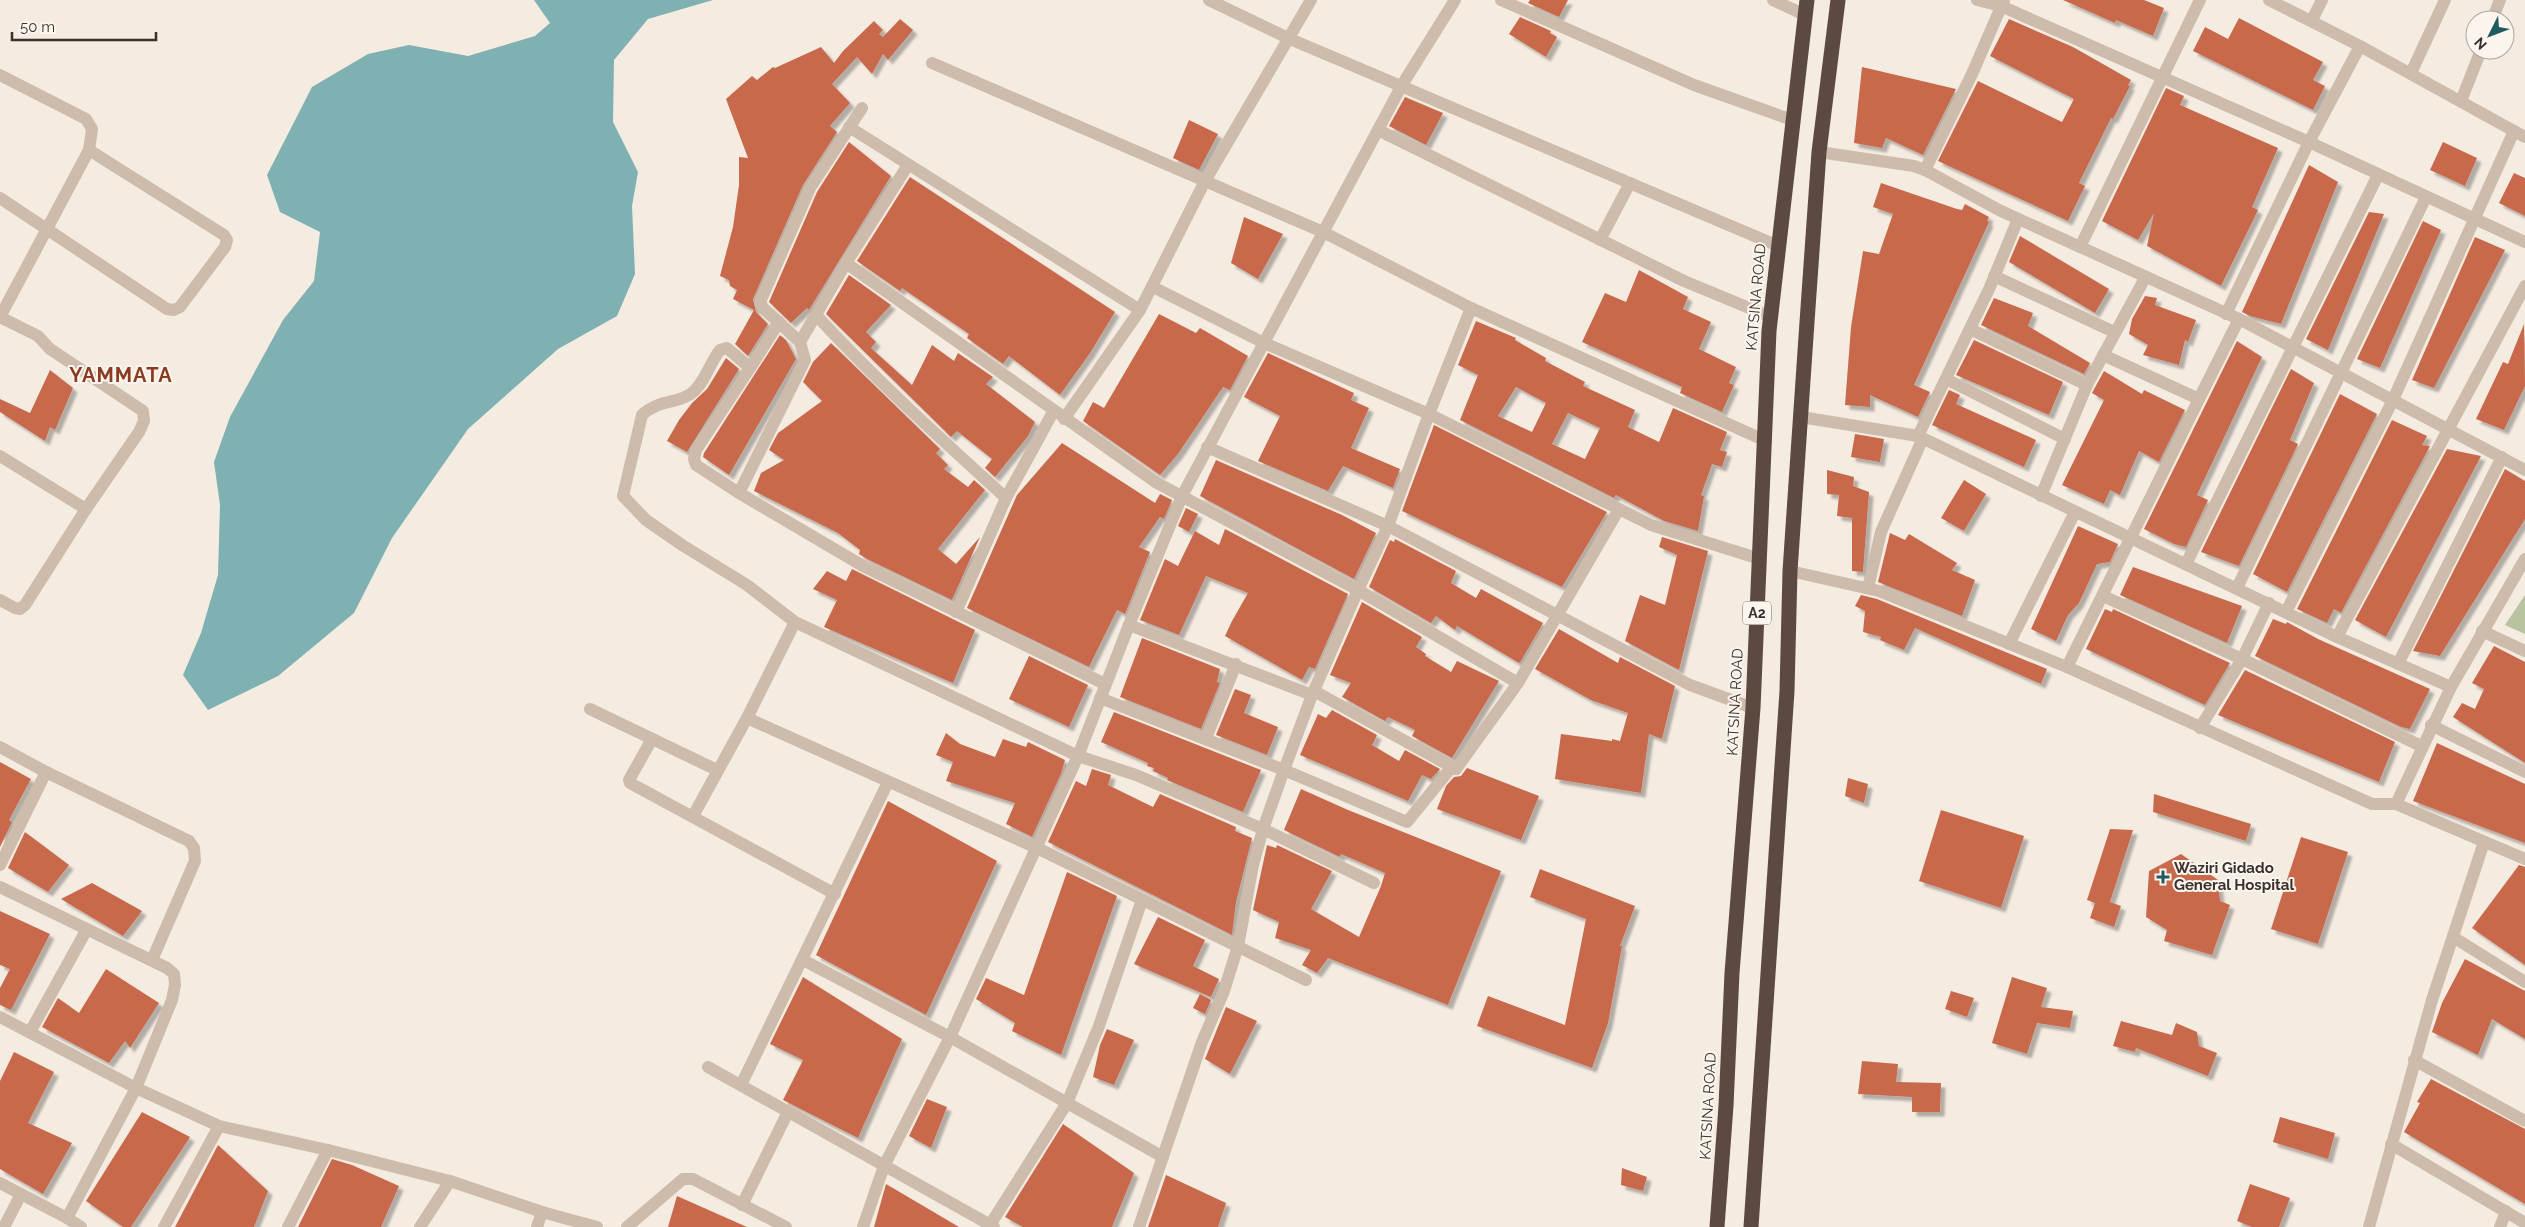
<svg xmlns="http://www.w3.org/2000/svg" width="2525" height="1227" font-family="Raleway,sans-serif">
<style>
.green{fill:#b8c4a0}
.water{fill:#7fb0b2}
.building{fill:#c8694b;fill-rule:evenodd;filter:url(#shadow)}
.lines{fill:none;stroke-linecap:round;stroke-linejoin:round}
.minor{stroke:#cdbbac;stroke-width:12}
.highway{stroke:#5c4a42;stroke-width:15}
.poi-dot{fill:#1f5a5e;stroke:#fbf5ee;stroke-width:2}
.labels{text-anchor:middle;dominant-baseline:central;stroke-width:4;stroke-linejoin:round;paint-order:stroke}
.shield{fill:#fbf5ee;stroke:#756b66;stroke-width:1}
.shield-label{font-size:14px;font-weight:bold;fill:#3b302b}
.street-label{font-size:15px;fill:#3b302b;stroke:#fbf5ee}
.poi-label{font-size:15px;font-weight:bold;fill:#3b302b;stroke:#fbf5ee;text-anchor:start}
.district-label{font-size:20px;font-weight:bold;letter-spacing:1px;fill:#8c3b22;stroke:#fbf5ee}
</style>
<defs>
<filter id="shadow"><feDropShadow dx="4.5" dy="4.5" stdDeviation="1" flood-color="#0004"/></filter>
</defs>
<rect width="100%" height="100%" fill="#f4ebe1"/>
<polygon class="green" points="2525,595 2525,634 2505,625"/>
<polygon class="water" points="534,0 713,0 648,19 614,60 613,122 638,172 632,206 635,274 617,316 558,349 468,429 392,538 354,613 278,676 208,710 183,675 201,633 218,575 220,505 214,462 230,417 283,320 314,281 320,232 280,212 267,175 312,87 368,54 409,45 468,56 535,36 550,23"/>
<g class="building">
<polygon points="1530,0 1568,0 1559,17 1528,3"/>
<polygon points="2063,0 2144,0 2164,8 2153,36 2116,20 2115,23"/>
<polygon points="1520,17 1551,31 1550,33 1557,37 1546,57 1509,34"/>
<polygon points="2239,18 2323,62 2313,80 2325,86 2313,110 2193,51 2205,27 2228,39"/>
<polygon points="900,19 913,30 888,60 883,54 872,74 857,57 832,84 850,103 830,126 837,132 803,185 753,299 756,312 768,324 748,356 735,344 754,310 733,299 737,290 730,286 729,280 720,276 733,227 739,185 739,157 748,158 726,99 752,76 757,80 773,67 775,68 821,47 834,63 843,51 874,21 883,30 879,34 883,37"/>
<polygon points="2009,19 2073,47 2131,80 2128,85 2130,86 2113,119 2111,118 2079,183 2085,186 2068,221 1938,161 1978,81 2062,122 2074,99 1990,56"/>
<polygon points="1862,67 1956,89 1923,155 1886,138 1882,148 1854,143"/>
<polygon points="2166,88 2184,96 2180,105 2278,148 2252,207 2258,210 2221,286 2147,246 2154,213 2138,240 2102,221"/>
<polygon points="1405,97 1443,113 1426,145 1389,126"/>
<polygon points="1189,120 1218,134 1199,170 1173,158"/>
<polygon points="849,142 891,176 809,310 807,308 791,323 769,302 817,192"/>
<polygon points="2443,142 2477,158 2465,186 2430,170"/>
<polygon points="2309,165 2338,182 2281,324 2250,316 2242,312"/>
<polygon points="2514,173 2525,178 2525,216 2499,203"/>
<polygon points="910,177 1115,312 1090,353 1060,395 1009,356 1003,364 967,338 969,334 902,288 900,291 857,261"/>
<polygon points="1881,183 1957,209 1962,210 1965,204 1989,217 1987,221 1989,222 1914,385 1930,392 1918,417 1870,395 1870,407 1845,405 1851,327 1863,251 1879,254 1893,214 1873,207"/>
<polygon points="2369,212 2384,214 2328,350 2306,339"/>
<polygon points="1244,217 1283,234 1258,279 1231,263"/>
<polygon points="2423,221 2441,230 2380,368 2357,359"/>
<polygon points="2020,236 2109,289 2095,313 2009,262"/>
<polygon points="2475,237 2505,250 2434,388 2412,380"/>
<polygon points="1639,270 1688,297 1683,309 1711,322 1699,349 1736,367 1729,383 1734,385 1722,412 1680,393 1682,387 1582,342 1605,293 1626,302"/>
<polygon points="849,275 891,305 866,332 876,342 871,348 912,385 932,345 954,361 958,353 993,377 986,384 1035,422 1028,436 995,477 985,468 992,459 957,431 951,437 826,314"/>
<polygon points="2145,296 2157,298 2155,305 2196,320 2188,342 2185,340 2179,365 2143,355 2148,345 2129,334 2132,319"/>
<polygon points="1994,298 2033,313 2028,326 2090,363 2084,374 1981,325"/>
<polygon points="1159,314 1196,333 1200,328 1248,356 1230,390 1223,387 1178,454 1160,475 1083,421 1093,402 1104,408"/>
<path d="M 1476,321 L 1516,338 L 1515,340 L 1546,358 L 1545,361 L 1585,382 L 1583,386 L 1635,410 L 1628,427 L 1659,442 L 1673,408 L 1727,432 L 1720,450 L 1727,452 L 1722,467 L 1712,464 L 1701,495 L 1704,496 L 1698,531 L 1664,521 L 1616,495 L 1614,498 L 1460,420 L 1478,375 L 1458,365 ZM 1516,387 L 1546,403 L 1532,432 L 1498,416 ZM 1568,413 L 1600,428 L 1585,459 L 1552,444 Z"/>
<polygon points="2524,324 2525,386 2504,430 2476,419 2503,362 2508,364"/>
<polygon points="780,335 786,340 796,359 729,475 703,457 704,453"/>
<polygon points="1974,340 2063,382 2049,415 1956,375"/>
<polygon points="2237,341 2262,357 2197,495 2208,500 2186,547 2174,544 2144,529"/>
<polygon points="831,343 940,449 936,453 948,465 944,469 968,487 974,480 985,490 938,549 956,564 980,537 952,600 867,559 859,554 860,550 838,533 754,491 761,473 784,460 769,450 778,433 822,401 803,382 813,362"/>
<polygon points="1268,353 1354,393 1351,400 1369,408 1351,448 1400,469 1393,488 1343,466 1328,491 1258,461 1280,416 1244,397"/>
<polygon points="726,358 739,369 687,452 667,441 679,420 692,403 707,389"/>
<polygon points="2291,369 2314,383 2290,440 2298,444 2239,566 2201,552"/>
<polygon points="50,370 73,388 55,430 50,427 45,441 0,412 0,399 30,413"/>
<polygon points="2104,371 2142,394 2144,390 2185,410 2159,462 2139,451 2120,495 2110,490 2104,504 2062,485 2104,400 2092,393"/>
<polygon points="1949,390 1960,395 1956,404 2036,440 2024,467 1932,425"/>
<polygon points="2340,394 2377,414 2287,592 2253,574"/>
<polygon points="2392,420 2427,436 2422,445 2430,446 2341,613 2334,609 2327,623 2297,609"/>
<polygon points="1434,425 1607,512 1562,587 1402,511"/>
<polygon points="1855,434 1884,439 1880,462 1851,457"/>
<polygon points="1062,443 1155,503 1160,494 1172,500 1164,519 1160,517 1139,547 1150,552 1125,614 1117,610 1089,667 967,608 1017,495"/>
<polygon points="2447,449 2481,456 2386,637 2355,620"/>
<polygon points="1216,460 1342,515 1376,533 1354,579 1200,496"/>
<polygon points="2505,469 2525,481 2525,519 2440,656 2413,651"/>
<polygon points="1827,470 1854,477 1853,486 1869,492 1863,572 1852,571 1852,518 1837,516 1839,495 1827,494"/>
<polygon points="1964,480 1986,494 1964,531 1941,518"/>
<polygon points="1186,508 1198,514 1189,532 1178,526"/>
<polygon points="2078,526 2118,544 2110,562 2097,564 2079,603 2068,615 2056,641 2031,629"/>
<polygon points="1225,529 1348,594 1315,669 1309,667 1302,680 1225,636 1232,621 1248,593 1206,576 1179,635 1140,620 1165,559 1178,566 1195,531 1219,545"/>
<polygon points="1890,533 1905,540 1909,534 1957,563 1952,570 1975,580 1962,616 1878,582"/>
<polygon points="1662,537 1708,551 1679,670 1625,641 1640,595 1665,605 1677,555 1659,547"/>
<polygon points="1395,539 1456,571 1451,583 1476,598 1481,589 1543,623 1521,661 1519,663 1457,626 1455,630 1436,616 1431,623 1369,587 1390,540 1394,542"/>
<polygon points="2133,567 2242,606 2227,643 2120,595"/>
<polygon points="852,569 975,630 953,683 824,627 837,600 813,589 827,571 846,581"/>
<polygon points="1861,595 1877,599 2047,669 2041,684 1915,628 1904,650 1880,640 1881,637 1863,632 1865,611 1855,606"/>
<polygon points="1362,602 1422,637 1416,647 1426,654 1425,656 1451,672 1457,661 1499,681 1452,758 1412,736 1415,730 1388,717 1385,721 1342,697 1351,683 1330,675"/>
<polygon points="2105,609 2112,612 2113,609 2230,663 2205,705 2086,649"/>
<polygon points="2273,619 2286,624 2287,622 2318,639 2430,689 2410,729 2401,727 2255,656"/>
<polygon points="1559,629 1618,663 1620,657 1675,686 1662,739 1649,734 1641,793 1555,779 1561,734 1612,741 1612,739 1620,741 1628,713 1591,700 1535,669"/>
<polygon points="1142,638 1220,669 1217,682 1220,683 1201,729 1120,697"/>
<polygon points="2494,646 2525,662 2525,763 2453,717 2462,703 2475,709 2484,689 2472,683"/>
<polygon points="1029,656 1088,685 1069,727 1009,699"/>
<polygon points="2245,670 2395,742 2379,782 2218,715"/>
<polygon points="1235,689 1251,695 1244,713 1278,727 1267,755 1216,735"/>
<polygon points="1332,710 1377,735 1372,745 1399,761 1405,750 1440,769 1431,779 1422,775 1408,801 1300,755 1318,714 1326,718"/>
<polygon points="1114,712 1261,770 1243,812 1167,780 1168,778 1153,771 1154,768 1147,766 1148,763 1101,742"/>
<polygon points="946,733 960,744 995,757 1003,739 1026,747 1028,742 1065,760 1061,774 1032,837 1006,824 1015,803 946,781 953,762 936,755"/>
<polygon points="2437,743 2525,784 2525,843 2413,801"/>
<polygon points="0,762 31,779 9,820 12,822 0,847"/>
<polygon points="1467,768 1539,796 1521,840 1437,809 1446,786 1454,777 1461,776"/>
<polygon points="1092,769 1111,775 1108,785 1153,807 1160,794 1236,827 1235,831 1252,838 1236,902 1232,935 1048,842 1076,781 1086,786"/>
<polygon points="1848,778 1868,784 1864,803 1845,796"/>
<polygon points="1301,789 1348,810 1501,871 1448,1005 1328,958 1317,973 1302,965 1311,950 1275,938 1279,922 1253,910 1267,845 1276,848 1277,845 1332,871 1311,909 1359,937 1381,886 1385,873 1341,854 1340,857 1284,830"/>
<polygon points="2154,794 2251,824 2246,841 2153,812"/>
<polygon points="888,801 997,861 926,1015 816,955"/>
<polygon points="1941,810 2024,836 2001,908 1919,881"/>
<polygon points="2110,829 2133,830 2110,902 2121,906 2114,927 2090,918 2095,903 2087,900"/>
<polygon points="25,832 69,865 48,892 8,868"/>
<polygon points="2301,837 2348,852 2318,944 2271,929"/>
<polygon points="2181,854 2218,880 2220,901 2230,905 2212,955 2164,941 2167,930 2146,917 2149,871"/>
<polygon points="2519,865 2525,867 2525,965 2472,928"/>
<polygon points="1540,869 1635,906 1620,946 1622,946 1608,1023 1592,1068 1477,1026 1488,996 1565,1025 1586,919 1530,897"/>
<polygon points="1067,872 1117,896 1061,1055 1012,1031 1015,1023 976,999 986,978 1024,995"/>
<polygon points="92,883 142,911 123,936 61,899"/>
<polygon points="0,911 50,934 11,1010 0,1005 0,988 10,969 0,965"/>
<polygon points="1158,917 1205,940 1193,966 1219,979 1211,997 1134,964"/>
<polygon points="2465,959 2525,991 2525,1039 2492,1019 2478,1055 2432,1032 2442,1003"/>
<polygon points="106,969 159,1003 130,1048 125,1041 109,1063 42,1027 58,998 79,1013"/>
<polygon points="803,977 902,1039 858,1138 783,1100 803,1060 770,1044"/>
<polygon points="2012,977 2047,988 2041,1007 2073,1011 2070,1028 2037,1023 2027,1054 1992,1043"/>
<polygon points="1951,991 1974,998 1967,1017 1945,1009"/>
<polygon points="1200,994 1211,1000 1205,1014 1193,1008"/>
<polygon points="1226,1007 1257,1021 1230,1074 1205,1059"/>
<polygon points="2121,1021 2172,1035 2176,1023 2197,1032 2199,1046 2217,1053 2208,1076 2136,1048 2135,1052 2113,1046"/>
<polygon points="1107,1029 1134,1040 1114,1085 1093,1077 1100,1045"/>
<polygon points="14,1052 54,1072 28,1123 72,1143 43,1194 0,1169 0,1081"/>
<polygon points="1862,1061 1898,1064 1896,1082 1941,1083 1940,1112 1912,1112 1912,1097 1858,1094"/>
<polygon points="2431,1079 2525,1129 2525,1204 2404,1132 2420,1103 2417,1102"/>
<polygon points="927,1099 947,1107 931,1148 909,1136"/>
<polygon points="142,1112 190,1137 131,1227 123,1227 86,1201"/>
<polygon points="2280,1117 2335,1133 2328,1159 2273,1142"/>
<polygon points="1063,1124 1134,1173 1112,1227 1023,1227 1005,1217"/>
<polygon points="218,1145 268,1191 254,1227 175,1227"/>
<polygon points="332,1159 352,1165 399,1186 381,1227 298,1227"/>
<polygon points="1622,1168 1647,1177 1643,1191 1621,1185"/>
<polygon points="1166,1175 1226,1203 1218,1227 1148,1227"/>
<polygon points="886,1184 959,1227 874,1227"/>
<polygon points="2250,1184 2290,1198 2279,1227 2252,1227 2237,1221"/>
<polygon points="677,1196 747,1227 668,1227"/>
</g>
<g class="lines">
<g class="minor">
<polyline points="1209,0 1290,39 1778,246"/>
<polyline points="1501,0 1694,85 1792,120"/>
<polyline points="1773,0 1805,15"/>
<polyline points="1977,0 2001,6 2309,142 2525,242"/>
<polyline points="2269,0 2360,46 2525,137"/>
<polyline points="2312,20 2322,0"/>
<polyline points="2492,20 2500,0"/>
<polyline points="932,63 1323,232 1471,308"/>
<polyline points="2411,73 2445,0"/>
<polyline points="0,75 86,119 92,129 89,150 0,317"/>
<polyline points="2461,101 2481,50"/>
<polyline points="862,108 810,188 760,302 763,308 800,342 846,263 1157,483 1358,590 1388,526 1429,414 1651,525 1760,559"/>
<polyline points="849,127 1140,310"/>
<polyline points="1378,130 1684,281 1771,317"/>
<polyline points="1819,152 1914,166 1925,170 2001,211 2239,319 2525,470"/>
<polyline points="1925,170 1972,74 2004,0"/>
<polyline points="0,198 167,309 174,310 180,307 225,247 227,240 224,235 89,150"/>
<polyline points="1600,240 1630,183"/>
<polyline points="2080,247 2200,0"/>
<polyline points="846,263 908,165"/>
<polyline points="1994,276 2114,332"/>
<polyline points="1153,287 1264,343 1429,414 1471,308 1766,441"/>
<polyline points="2226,314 2309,142 2360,46"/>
<path d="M 816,315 C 876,380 941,439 1006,498"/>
<polyline points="0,317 38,336 50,349 143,411 144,421 139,432 86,509 25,605 20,609 15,608 0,600"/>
<path d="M 779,322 L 750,368 L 727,348 L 720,350 C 710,362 705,383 692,393 C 678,404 659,399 642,415 L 623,496 L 646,520 L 682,545 L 747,585 L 795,622 L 1078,756 L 1136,775 L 1263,829 L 1253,865 L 1238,946 L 1224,991 L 1202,1042 L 1139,1227"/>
<polyline points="1970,329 2087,385"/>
<polyline points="2103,355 2199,399 2239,319"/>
<polyline points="750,368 696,450 694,459 696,465 739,493 805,360 800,342"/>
<polyline points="1946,379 2065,439"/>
<polyline points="1801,417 1918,436 2337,637 2451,687"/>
<polyline points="1064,419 1140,310 1205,181 1311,0"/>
<polyline points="1918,436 1990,287 2018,219"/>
<polyline points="1207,447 1388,526 1690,685 1753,708"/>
<polyline points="0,456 86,509"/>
<polyline points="739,493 863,566 1105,684"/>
<polyline points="2041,496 2087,385 2145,278"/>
<polyline points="2186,564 2378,175"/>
<polyline points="1790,571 1879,591 2067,667 2372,804 2396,804 2525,859"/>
<polyline points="1868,588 1881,532 1923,438"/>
<polyline points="2237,588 2426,197"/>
<polyline points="2103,596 2242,659 2421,746"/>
<polyline points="956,612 1006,498 1053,412"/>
<polyline points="2286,612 2392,402 2514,131"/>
<polyline points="1129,625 1312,695"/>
<polyline points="2482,631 2525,651"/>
<polyline points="2337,637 2525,286"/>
<polyline points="2009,644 2075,512"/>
<polyline points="2398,664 2502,457"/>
<polyline points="2067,667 2199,399"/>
<polyline points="1518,683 1456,769 1451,768 1407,822 1284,770 1312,695 1358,590 1518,683 1619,509"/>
<polyline points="1314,691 1456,769"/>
<polyline points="1100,698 1284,770 1263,829 1374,883"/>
<polyline points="590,709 717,770"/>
<polyline points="747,718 1037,848 1306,980"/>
<polyline points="2431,725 2525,772"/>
<polyline points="2200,728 2242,659 2269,603"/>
<polyline points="1206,738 1236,664"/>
<polyline points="652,739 629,780 630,783 835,894"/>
<polyline points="0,747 46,772 189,841 194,848 195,861 152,960"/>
<polyline points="2396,804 2451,687 2525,559"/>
<polyline points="693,816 747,718 795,622"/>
<polyline points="0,865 46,772"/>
<polyline points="0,887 167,968 174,974 175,985 172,1000 136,1088 67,1218 21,1194"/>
<polyline points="2453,937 2525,982"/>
<polyline points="803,960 950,1037 1163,1157"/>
<polyline points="0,1017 136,1088 219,1126 164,1227"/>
<polyline points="30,1032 87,929"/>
<polyline points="2414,1060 2525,1121"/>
<polyline points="708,1067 994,1227"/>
<polyline points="741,1085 888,782"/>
<polyline points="219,1126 328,1150 450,1181 542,1212 597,1227"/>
<polyline points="2391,1144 2525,1223"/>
<polyline points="0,1183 21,1194 4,1227"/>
<polyline points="742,1205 788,1112"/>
<polyline points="67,1218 81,1227"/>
<polyline points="990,1225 1067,1103 1099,1026 1142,900"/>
<polyline points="288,1227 328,1150"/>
<polyline points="420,1227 450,1181"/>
<polyline points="537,1227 542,1212"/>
<polyline points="627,1227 683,1179 693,1179 786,1227"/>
<polyline points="863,1227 884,1166 950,1037 1078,756 1129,625 1182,496 1402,85 1455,0"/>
<polyline points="2369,1227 2432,1000 2484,842"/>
<polyline points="2500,1227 2506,1211"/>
</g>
<g class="highway">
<polyline points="1717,1227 1726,1106 1732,973 1753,708 1769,331 1807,0"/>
<polyline points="1751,1227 1787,691 1790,571 1807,322 1819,152 1838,0"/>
</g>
</g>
<path class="poi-dot" d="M2160.5 869.5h5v5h5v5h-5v5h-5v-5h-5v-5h5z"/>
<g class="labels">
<rect class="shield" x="1743" y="601.5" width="28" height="23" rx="4"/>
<g class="shield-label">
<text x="1757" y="613">A2</text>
</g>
<g class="street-label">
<text transform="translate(1756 297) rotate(-85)">KATSINA ROAD</text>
<text transform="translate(1735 702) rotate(-87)">KATSINA ROAD</text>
<text transform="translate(1708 1106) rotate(-87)">KATSINA ROAD</text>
</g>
<g class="poi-label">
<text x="2174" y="868">Waziri Gidado<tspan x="2174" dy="17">General Hospital</tspan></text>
</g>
<g class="district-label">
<text x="121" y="375">YAMMATA</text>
</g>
</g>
<g transform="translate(2490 35) rotate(228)"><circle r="24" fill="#fbf5ee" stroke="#aea6a0"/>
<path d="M0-4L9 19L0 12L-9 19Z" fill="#1f5a5e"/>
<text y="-8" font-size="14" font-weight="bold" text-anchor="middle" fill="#3b302b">N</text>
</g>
<path d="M12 32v8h144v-8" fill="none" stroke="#3b302b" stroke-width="2.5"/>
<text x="20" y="32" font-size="15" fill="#3b302b" stroke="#fbf5ee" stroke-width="4" paint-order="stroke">50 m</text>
</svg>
